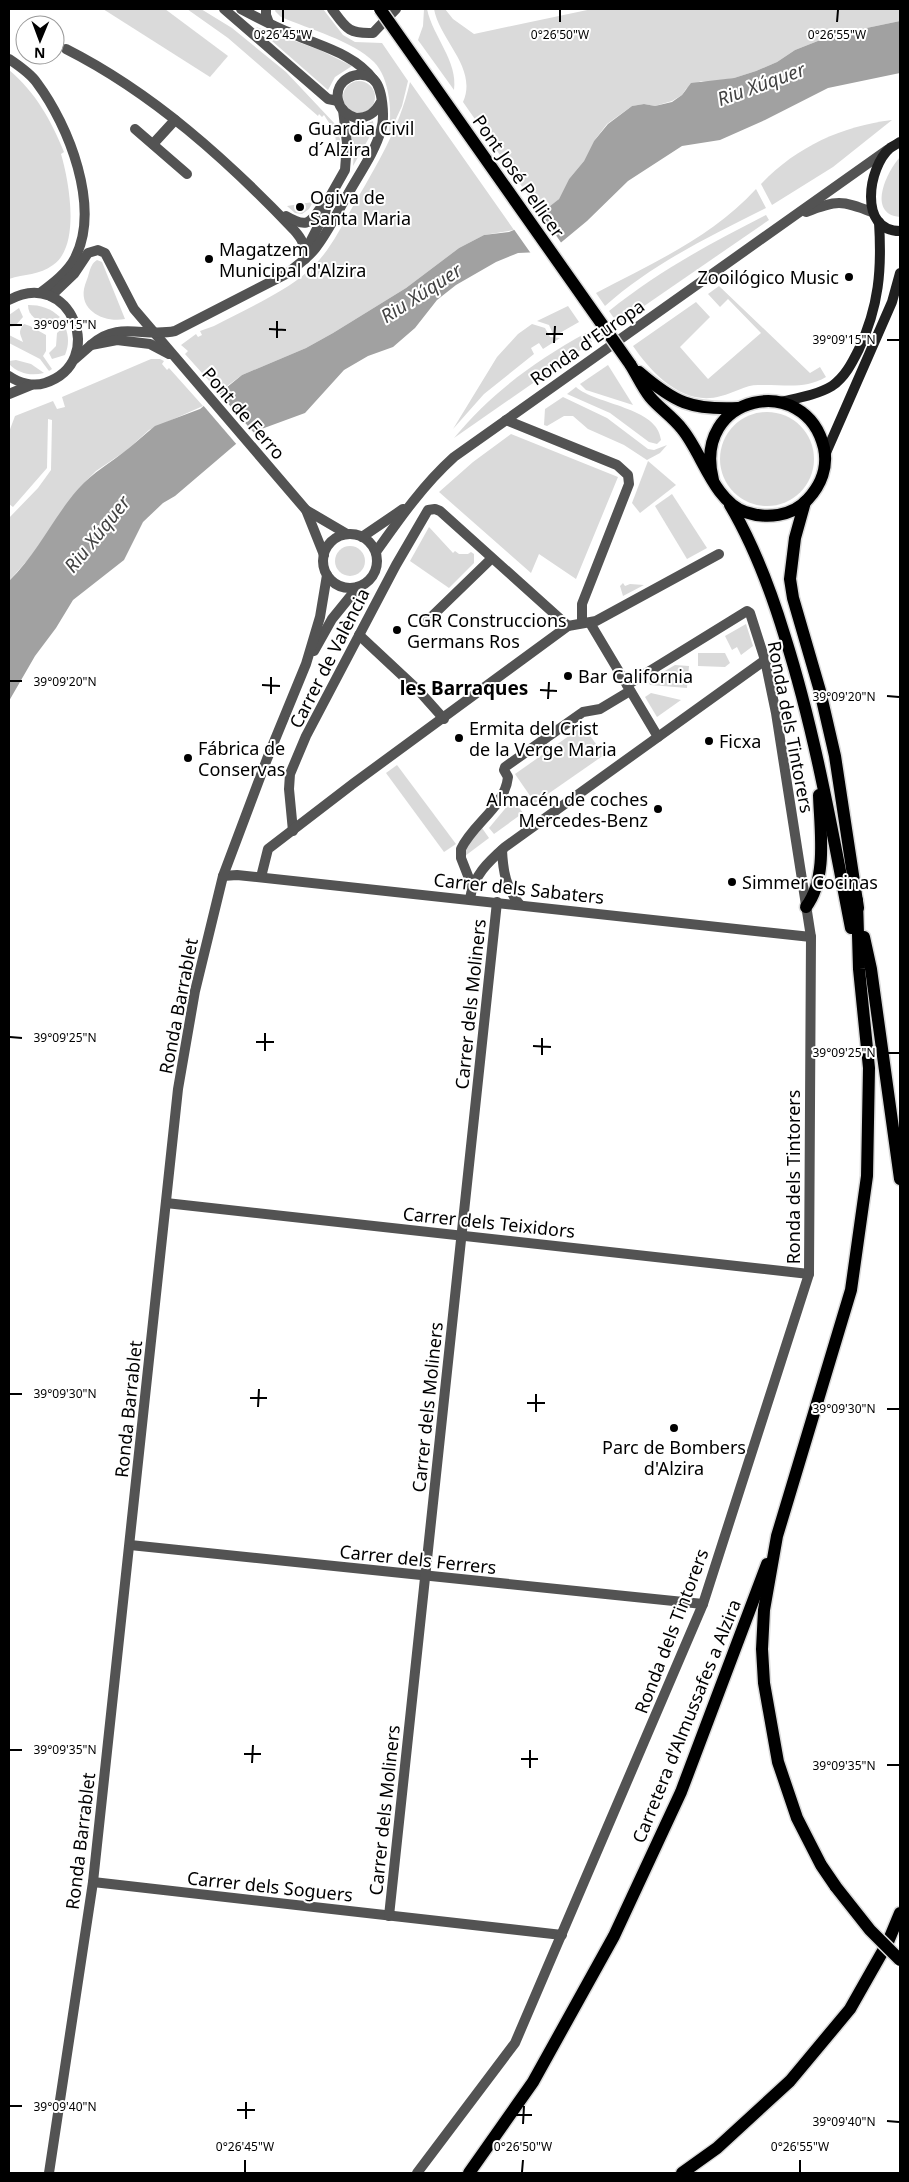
<svg xmlns="http://www.w3.org/2000/svg" width="909" height="2182" font-family="'Noto Sans',sans-serif">
<style>
.green{fill:#dadada}
.water{fill:#a1a1a1}
.pier{fill:#fff}
.lines{fill:none;stroke-linecap:round;stroke-linejoin:round}
.primary-casing{stroke:#dbdbdb;stroke-width:15}
.street{stroke:#535353;stroke-width:10}
.secondary{stroke:#202020;stroke-width:10}
.primary{stroke:#000;stroke-width:12}
.primary-bridge-casing{stroke:#dbdbdb;stroke-width:15;stroke-linecap:butt}
.primary-bridge{stroke:#000;stroke-width:12}
.ticks{fill:none;stroke:#000;stroke-width:2}
.poi-dot{fill:#000;stroke:#fff;stroke-width:2}
.labels{text-anchor:middle;dominant-baseline:central;stroke-width:4;stroke-linejoin:round;paint-order:stroke}
.poi-label{font-size:18px;fill:#000;stroke:#fff;text-anchor:start}
.street-label{font-size:18px;fill:#000;stroke:#fff}
.water-label{font-size:19px;font-style:italic;fill:#424242;stroke:#fff}
.neighbourhood-label{font-size:19px;font-weight:bold;fill:#000;stroke:#fff}
.ticks-label{font-size:12px;text-anchor:middle;fill:#000;stroke:#fff;stroke-width:4;stroke-linejoin:round;paint-order:stroke}
</style>
<rect width="100%" height="100%" fill="#fff"/>
<g class="green">
<polygon points="103,9 165,9 228,56 210,77"/>
<polygon points="187,9 201,9 232,28 286,72 335,124 340,139 340,156 337,154 335,132 324,115 322,117 319,114 318,116 228,38"/>
<path d="M 276,9 L 323,9 L 343,35 L 355,42 L 382,43 L 408,81 L 402,106 L 388,136 C 393,115 390,78 374,62 C 353,41 309,29 281,17 L 275,11 Z"/>
<path d="M 424,9 L 427,9 C 433,37 458,61 454,90 L 418,40 L 423,26 Z"/>
<path d="M 434,9 L 445,9 L 453,19 L 474,34 L 592,9 L 900,9 L 900,21 L 833,35 L 795,50 L 777,62 L 756,71 L 734,78 L 710,82 L 701,81 L 686,89 L 682,95 L 672,101 L 655,106 L 644,104 L 632,106 L 607,124 L 594,141 L 584,161 L 569,179 L 559,199 L 541,214 L 463,102 C 478,68 440,41 434,9 Z"/>
<polygon points="256,27 320,50 352,66 335,77 328,90"/>
<path d="M 9,70 C 36,93 51,120 64,152 L 61,154 C 69,181 81,246 53,265 C 40,275 24,274 9,279 Z"/>
<circle cx="359" cy="97" r="16"/>
<path d="M 410,82 L 514,230 L 484,235 L 459,248 L 406,288 L 333,333 L 306,348 L 242,375 L 219,392 L 185,354 L 188,351 L 181,345 L 196,334 L 198,337 L 202,335 L 200,331 L 214,326 C 242,311 283,293 306,273 C 327,256 339,231 352,208 C 376,166 399,130 410,82 Z"/>
<path d="M 892,120 L 833,167 L 772,205 L 761,184 C 796,147 842,126 892,120 Z"/>
<polygon points="373,121 374,129 353,166 354,152 350,125 365,124"/>
<path d="M 900,157 L 900,217 C 866,214 887,171 900,157 Z"/>
<path d="M 756,189 L 766,208 C 710,236 652,264 605,306 L 596,293 C 653,263 712,237 756,189 Z"/>
<polygon points="313,202 309,209 302,214 295,213 287,206"/>
<path d="M 766,215 L 769,220 L 618,324 L 609,311 C 657,272 711,243 766,215 Z"/>
<path d="M 97,260 L 102,262 L 125,319 C 106,323 80,312 84,289 C 85,283 88,278 89,273 C 91,267 92,263 97,260 Z"/>
<path d="M 719,286 L 810,373 L 820,367 L 826,377 C 804,390 783,384 758,385 C 745,385 734,393 721,396 C 684,407 652,374 633,346 L 696,302 L 710,317 L 680,347 L 708,379 L 761,333 L 728,299 L 720,307 L 708,294 Z"/>
<path d="M 28,305 C 41,305 50,308 60,317 C 49,327 28,321 28,305 Z"/>
<polygon points="568,306 579,322 558,334 553,334 549,325 537,321"/>
<polygon points="19,308 23,317 15,326 9,327 9,315"/>
<path d="M 24,324 L 30,326 L 46,335 L 46,351 L 43,356 L 52,369 L 49,371 L 40,359 L 9,343 L 9,335 L 23,342 C 21,335 17,332 24,324 Z"/>
<polygon points="532,324 545,328 550,337 560,338 543,349 539,343 531,348 534,354 484,394 453,429 497,357 518,334"/>
<path d="M 65,326 C 69,337 69,345 65,355 L 52,359 L 49,353 L 56,346 L 57,333 Z"/>
<path d="M 586,333 L 592,342 L 454,438 C 491,393 535,361 586,333 Z"/>
<polygon points="151,359 160,359 164,361 162,364 167,370 169,368 203,406 149,430 127,450 96,471 78,489 32,555 9,581 9,518 38,488 51,470 52,420 48,419 47,468 13,507 9,504 9,432 15,416 53,401 57,409 65,407 62,397"/>
<path d="M 16,360 L 31,364 L 44,373 C 31,376 19,374 9,364 L 9,361 Z"/>
<polygon points="608,365 633,405 586,390 580,384"/>
<path d="M 576,387 C 596,405 658,407 661,440 L 657,444 L 649,442 L 610,413 L 567,394 Z"/>
<polygon points="563,397 607,418 648,449 654,450 667,445 660,453 647,460 624,445 588,429 573,416 564,416 547,426 544,425 545,409"/>
<circle cx="767" cy="459" r="47"/>
<polygon points="511,434 618,477 576,579 539,554 531,573 439,492 473,462"/>
<polygon points="648,461 676,485 640,513 632,503"/>
<polygon points="672,494 707,548 687,559 655,506"/>
<polygon points="429,527 453,553 455,551 459,554 468,554 471,552 474,554 474,563 449,588 410,561"/>
<circle cx="350" cy="561" r="15"/>
<polygon points="623,583 625,586 630,584 644,585 623,596 620,586"/>
<polygon points="746,624 753,646 741,655 737,647 732,650 725,636"/>
<polygon points="698,653 725,653 730,663 725,667 698,666"/>
<polygon points="675,665 689,666 687,688 650,685 648,681"/>
<polygon points="651,693 681,700 657,717 645,697"/>
<polygon points="583,726 604,755 535,803 515,774"/>
<polygon points="397,765 456,844 444,852 386,773"/>
<polygon points="513,799 523,813 494,834 489,828"/>
<polygon points="482,828 489,838 465,856 467,845"/>
</g>
<path class="water" d="M 900,21 L 900,73 L 828,88 L 765,120 L 720,140 L 682,146 L 628,181 L 587,221 L 558,245 L 540,252 L 518,253 L 496,262 L 456,285 L 437,300 L 415,328 L 393,347 L 368,356 L 344,370 L 305,413 L 256,431 L 243,438 L 175,496 L 163,503 L 143,522 L 124,560 L 73,600 L 56,628 L 35,656 L 9,701 L 9,581 C 37,554 53,518 78,489 C 93,472 112,462 129,448 C 138,441 146,433 155,426 L 200,409 L 242,375 L 306,348 L 333,333 L 406,288 L 459,248 L 484,235 L 509,232 L 526,225 L 559,199 L 569,179 L 584,161 L 594,141 L 608,124 L 632,106 L 644,104 L 655,106 L 672,102 L 682,95 L 691,83 L 734,78 L 756,71 L 777,62 L 795,50 L 833,35 Z"/>
<g class="pier">
<polygon points="540,212 562,244 540,254 532,255 513,228 525,223"/>
<polygon points="217,391 255,434 238,446 202,404"/>
</g>
<g class="lines">
<g class="primary-casing">
<g id="primary">
<path d="M 630,364 C 637,375 642,387 650,397 C 659,408 673,417 682,429 C 702,453 714,501 745,512 C 766,519 792,517 808,499 C 821,485 828,467 824,448 C 806,371 691,394 713,480"/>
<path d="M 639,372 C 675,403 691,410 738,408"/>
<polyline points="805,502 795,538 790,579 793,598 820,691 835,756 858,908"/>
<path d="M 730,505 C 755,547 771,591 785,637 C 815,732 832,830 851,928"/>
<path d="M 806,907 C 828,878 820,829 819,795"/>
<polyline points="864,937 871,969 900,1179"/>
<polyline points="836,1887 821,1865 797,1818 778,1762 764,1683 762,1649 764,1610 777,1536 851,1290 867,1176 869,1068 859,969 857,900"/>
<polyline points="469,2173 533,2082 614,1936 681,1792 767,1564"/>
<polyline points="682,2173 717,2148 790,2081 850,2009 888,1942 900,1913"/>
</g>
</g>
<g class="street">
<polyline points="224,9 328,99 338,101"/>
<path d="M 241,9 C 258,18 275,27 293,34 C 320,46 355,54 373,79"/>
<polyline points="266,9 266,15 269,23"/>
<path d="M 332,9 C 346,28 348,34 373,33 L 396,9"/>
<path d="M 66,49 C 153,93 227,160 294,230 C 302,239 306,246 305,259"/>
<path d="M 9,59 C 18,65 31,74 37,83 C 69,126 101,207 75,258 C 68,272 52,284 40,293"/>
<polyline points="135,129 187,174"/>
<polyline points="153,144 175,120"/>
<path d="M 806,212 C 837,200 841,200 872,212"/>
<path d="M 286,216 C 313,232 310,217 328,200"/>
<polyline points="306,250 325,213 328,200 345,170 347,143 343,110"/>
<polyline points="51,296 74,274 88,253 98,250 105,253 134,309 306,510 324,555"/>
<path d="M 9,300 C 70,266 109,362 45,383 C 33,387 19,383 9,376"/>
<path d="M 91,345 C 118,320 144,338 175,331 L 286,274 C 296,266 310,257 317,246 C 329,230 338,211 348,194 C 359,174 375,152 381,130 C 385,118 383,87 373,79 C 358,68 334,80 338,100 C 340,110 347,115 356,118 C 368,118 375,113 381,102"/>
<polyline points="75,359 91,345 117,340 150,344 169,354"/>
<polyline points="9,394 31,385"/>
<polyline points="506,420 617,465 628,475 629,484 582,604 582,623"/>
<polyline points="306,510 347,534"/>
<circle cx="350" cy="561" r="27"/>
<polyline points="362,537 403,509"/>
<path d="M 376,552 C 400,518 423,485 454,457 L 887,150"/>
<polyline points="428,620 491,559"/>
<polyline points="590,623 658,737"/>
<polyline points="359,635 419,691 444,719"/>
<polyline points="314,651 332,619 358,587"/>
<polyline points="293,831 289,789 290,774 306,736 396,565 428,510 435,509 440,511 568,626"/>
<path d="M 502,850 C 503,872 506,888 520,905"/>
<polyline points="223,876 237,875 811,937"/>
<polyline points="261,877 268,849 354,783 568,626 596,621 719,554"/>
<path d="M 472,886 L 461,858 L 461,849 C 473,823 505,807 508,777 L 504,770 L 505,767 L 583,712 L 600,709 L 630,691"/>
<path d="M 470,899 C 473,876 488,862 505,847 L 765,660"/>
<polyline points="166,1203 809,1274"/>
<polyline points="130,1545 703,1604"/>
<polyline points="93,1882 562,1935"/>
<polyline points="389,1916 497,902"/>
<polyline points="49,2173 93,1882 178,1089 195,991 223,876 267,759 306,664 320,617 327,575"/>
<polyline points="417,2173 515,2043 703,1604 809,1274 811,937 776,713 765,660 750,613 747,611 627,685"/>
</g>
<g class="secondary">
<path d="M 900,142 C 897,144 893,146 890,148 C 868,167 858,231 900,231"/>
<path d="M 780,402 C 797,398 817,395 832,386 C 845,377 852,363 859,349 C 879,306 882,270 879,222"/>
<polyline points="825,455 892,302 900,273"/>
</g>
<use href="#primary" class="primary"/>
<g class="primary-bridge-casing">
<g id="primary-bridge">
<polyline points="380,9 630,364"/>
<polyline points="836,1887 870,1930 900,1960"/>
</g>
</g>
<use href="#primary-bridge" class="primary-bridge"/>
</g>
<path class="ticks" d="M 283,22 L 283,10M 560,22 L 560,10M 837,22 L 838,10M 10,325 L 22,325M 269,329 L 286,330M 546,334 L 563,334M 277,338 L 277,321M 887,340 L 899,340M 554,343 L 555,326M 10,681 L 22,681M 262,685 L 280,686M 540,690 L 557,691M 271,694 L 271,677M 887,696 L 899,697M 548,699 L 549,682M 10,1037 L 22,1038M 256,1042 L 274,1042M 533,1046 L 551,1047M 265,1051 L 265,1033M 887,1053 L 899,1053M 542,1055 L 542,1038M 10,1394 L 22,1394M 250,1398 L 267,1398M 527,1403 L 545,1403M 258,1407 L 259,1389M 887,1409 L 899,1409M 536,1412 L 536,1394M 10,1750 L 22,1750M 244,1754 L 261,1754M 521,1759 L 538,1759M 252,1763 L 253,1745M 887,1765 L 899,1765M 530,1768 L 530,1750M 10,2106 L 22,2106M 237,2110 L 255,2110M 515,2115 L 532,2115M 246,2119 L 246,2102M 887,2121 L 899,2122M 523,2124 L 524,2106M 245,2172 L 245,2160M 522,2172 L 523,2160M 800,2172 L 800,2160"/>
<g class="poi-dot">
<circle cx="298" cy="138" r="5"/>
<circle cx="300" cy="207" r="5"/>
<circle cx="209" cy="259" r="5"/>
<circle cx="849" cy="277" r="5"/>
<circle cx="397" cy="630" r="5"/>
<circle cx="568" cy="676" r="5"/>
<circle cx="459" cy="738" r="5"/>
<circle cx="709" cy="741" r="5"/>
<circle cx="188" cy="758" r="5"/>
<circle cx="658" cy="809" r="5"/>
<circle cx="732" cy="882" r="5"/>
<circle cx="674" cy="1428" r="5"/>
</g>
<g class="labels">
<g class="poi-label">
<text x="308" y="128">Guardia Civil<tspan x="308" dy="21">d´Alzira</tspan></text>
<text x="310" y="197">Ogiva de<tspan x="310" dy="21">Santa Maria</tspan></text>
<text x="219" y="249">Magatzem<tspan x="219" dy="21">Municipal d'Alzira</tspan></text>
<text x="839" y="277" text-anchor="end">Zooilógico Music</text>
<text x="407" y="620">CGR Construccions<tspan x="407" dy="21">Germans Ros</tspan></text>
<text x="578" y="676">Bar California</text>
<text x="469" y="728">Ermita del Crist<tspan x="469" dy="21">de la Verge Maria</tspan></text>
<text x="719" y="741">Ficxa</text>
<text x="198" y="748">Fábrica de<tspan x="198" dy="21">Conservas</tspan></text>
<text x="648" y="799" text-anchor="end">Almacén de coches<tspan x="648" dy="21">Mercedes-Benz</tspan></text>
<text x="742" y="882">Simmer Cocinas</text>
<text x="674" y="1447" text-anchor="middle">Parc de Bombers<tspan x="674" dy="21">d'Alzira</tspan></text>
</g>
<g class="street-label">
<text transform="translate(519 176) rotate(55)">Pont José Pellicer</text>
<text transform="translate(587 342) rotate(-35)">Ronda d'Europa</text>
<text transform="translate(244 413) rotate(49)">Pont de Ferro</text>
<text transform="translate(329 658) rotate(-63)">Carrer de València</text>
<text transform="translate(791 727) rotate(79)">Ronda dels Tintorers</text>
<text transform="translate(519 888) rotate(6)">Carrer dels Sabaters</text>
<text transform="translate(470 1004) rotate(-84)">Carrer dels Moliners</text>
<text transform="translate(178 1006) rotate(-79)">Ronda Barrablet</text>
<text transform="translate(793 1177) rotate(-90)">Ronda dels Tintorers</text>
<text transform="translate(489 1222) rotate(6)">Carrer dels Teixidors</text>
<text transform="translate(427 1407) rotate(-84)">Carrer dels Moliners</text>
<text transform="translate(128 1409) rotate(-84)">Ronda Barrablet</text>
<text transform="translate(418 1559) rotate(6)">Carrer dels Ferrers</text>
<text transform="translate(671 1631) rotate(-69)">Ronda dels Tintorers</text>
<text transform="translate(686 1721) rotate(-68)">Carretera d'Almussafes a Alzira</text>
<text transform="translate(384 1810) rotate(-84)">Carrer dels Moliners</text>
<text transform="translate(80 1841) rotate(-83)">Ronda Barrablet</text>
<text transform="translate(270 1886) rotate(6)">Carrer dels Soguers</text>
</g>
<g class="water-label">
<text transform="translate(761 84) rotate(-20)">Riu Xúquer</text>
<text transform="translate(421 293) rotate(-33)">Riu Xúquer</text>
<text transform="translate(97 534) rotate(-51)">Riu Xúquer</text>
</g>
<g class="neighbourhood-label">
<text x="464" y="688">les Barraques</text>
</g>
</g>
<g class="ticks-label">
<text x="283" y="39">0°26'45"W</text>
<text x="560" y="39">0°26'50"W</text>
<text x="837" y="39">0°26'55"W</text>
<text x="65" y="329">39°09'15"N</text>
<text x="844" y="344">39°09'15"N</text>
<text x="65" y="686">39°09'20"N</text>
<text x="844" y="701">39°09'20"N</text>
<text x="65" y="1042">39°09'25"N</text>
<text x="844" y="1057">39°09'25"N</text>
<text x="65" y="1398">39°09'30"N</text>
<text x="844" y="1413">39°09'30"N</text>
<text x="65" y="1754">39°09'35"N</text>
<text x="844" y="1770">39°09'35"N</text>
<text x="65" y="2111">39°09'40"N</text>
<text x="844" y="2126">39°09'40"N</text>
<text x="245" y="2151">0°26'45"W</text>
<text x="523" y="2151">0°26'50"W</text>
<text x="800" y="2151">0°26'55"W</text>
</g>
<rect width="909" height="2182" fill="none" stroke="#000000" stroke-width="20"/>
<g transform="translate(40 40) rotate(181)"><circle r="24" fill="#ffffff" stroke="#999999"/>
<path d="M0-4L9 19L0 12L-9 19Z" fill="#000000"/>
<text y="-8" font-size="14" font-weight="bold" text-anchor="middle" fill="#000000">N</text>
</g>
</svg>
